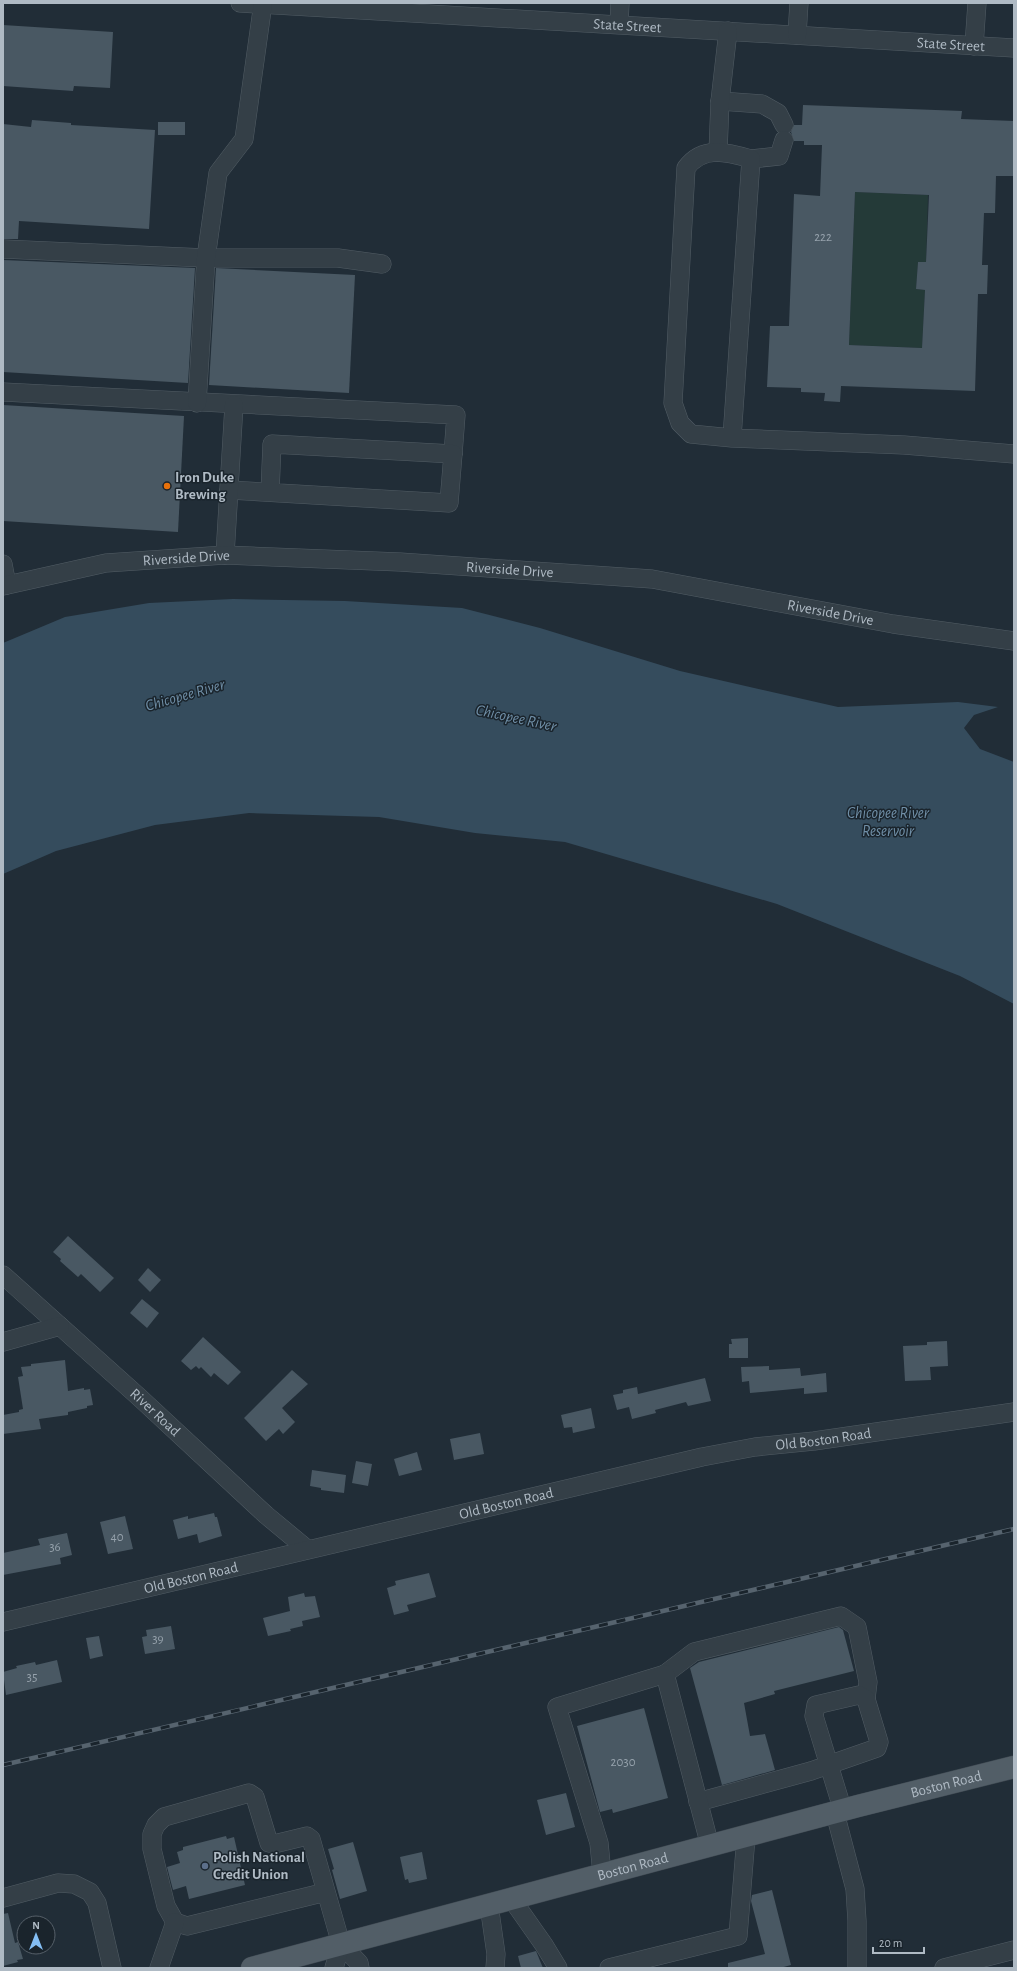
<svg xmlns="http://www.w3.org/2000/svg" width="1017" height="1971" font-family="'Alegreya Sans',sans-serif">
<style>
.green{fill:#243a38}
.water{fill:#354c5d}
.building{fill:#495863;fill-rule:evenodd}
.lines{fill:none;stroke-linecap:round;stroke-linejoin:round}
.minor-casing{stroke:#525d65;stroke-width:19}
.major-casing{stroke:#3e4851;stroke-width:23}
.minor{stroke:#343f47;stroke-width:18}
.major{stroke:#525e67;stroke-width:22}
.rail-casing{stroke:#56636e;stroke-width:4.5}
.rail{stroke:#1a242c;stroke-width:3;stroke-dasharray:9;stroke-linecap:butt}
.food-dot{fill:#e8710a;stroke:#1a242c;stroke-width:1.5}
.service-dot{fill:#5c6f8a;stroke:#1a242c;stroke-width:1.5}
.labels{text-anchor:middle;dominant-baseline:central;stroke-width:3;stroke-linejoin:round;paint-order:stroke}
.number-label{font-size:13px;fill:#96a2ac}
.street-label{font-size:15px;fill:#afbac4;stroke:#1a242c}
.poi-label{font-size:15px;font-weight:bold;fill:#afbac4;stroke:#1a242c;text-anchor:start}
.water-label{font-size:16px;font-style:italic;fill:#708fa7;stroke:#1a242c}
</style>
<rect width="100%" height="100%" fill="#212d37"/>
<polygon class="green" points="855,192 928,195 926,262 918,262 916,289 925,290 922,348 849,345"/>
<polygon class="water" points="233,599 345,601 462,608 540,628 680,671 838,707 958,702 998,707 974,715 964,728 980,749 1014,762 1014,1004 960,976 777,904 565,842 475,833 379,817 249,813 155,825 56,851 3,874 3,643 65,617 149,603"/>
<g class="building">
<polygon points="3,25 113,32 110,88 74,86 73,91 3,86"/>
<path d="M 803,105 L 962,111 L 961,119 L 1014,121 L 1014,176 L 996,176 L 995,213 L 984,213 L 982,265 L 988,265 L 987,294 L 978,294 L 975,391 L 841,386 L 840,402 L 824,401 L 825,393 L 801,392 L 801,388 L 767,387 L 770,326 L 789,326 L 794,194 L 820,196 L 822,145 L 804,145 L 804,141 L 794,141 L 791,132 L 794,125 L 802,125 ZM 855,192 L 929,195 L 926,262 L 918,262 L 916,289 L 925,290 L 922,348 L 849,345 Z"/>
<polygon points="32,120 71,123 71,125 155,130 149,229 19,221 18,239 3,239 3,124 31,127"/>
<rect x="158" y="122" width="27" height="13"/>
<polygon points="3,260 195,268 188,383 3,372"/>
<polygon points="216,268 355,275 349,393 209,385"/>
<polygon points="3,405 184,416 178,532 3,521"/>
<polygon points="68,1236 114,1278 100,1292 81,1274 78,1277 60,1261 61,1259 53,1252"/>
<polygon points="148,1268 161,1280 150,1292 138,1280"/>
<polygon points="142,1299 159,1313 147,1328 130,1313"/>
<polygon points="203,1337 241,1372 228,1385 214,1373 211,1377 201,1367 199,1369 196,1366 191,1370 181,1361"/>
<polygon points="748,1338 748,1358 729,1358 729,1344 732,1344 731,1339"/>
<polygon points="947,1341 948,1366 930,1367 931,1380 905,1381 903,1346 927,1345 927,1342"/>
<polygon points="65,1360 68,1391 84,1388 84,1390 90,1389 93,1405 87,1406 87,1408 68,1412 68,1415 39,1419 41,1429 3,1434 3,1415 19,1412 19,1410 23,1409 18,1377 23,1376 21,1367 31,1366 31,1364"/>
<polygon points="769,1366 769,1370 800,1368 801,1376 826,1373 827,1392 804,1394 804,1388 750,1393 749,1381 742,1382 741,1367"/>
<polygon points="292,1370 308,1384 282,1408 295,1422 283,1434 279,1429 266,1441 244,1418"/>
<polygon points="705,1378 711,1401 688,1406 686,1402 655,1410 656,1413 632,1419 629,1407 617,1410 613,1395 623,1393 623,1390 637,1387 638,1394"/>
<polygon points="591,1408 595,1428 573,1433 572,1427 564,1428 561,1415"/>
<polygon points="480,1433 484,1454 454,1460 450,1439"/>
<polygon points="417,1452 422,1470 399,1476 394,1459"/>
<polygon points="356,1461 372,1464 368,1486 352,1483"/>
<polygon points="312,1470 346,1475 344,1493 321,1490 321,1488 310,1486"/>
<polygon points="214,1513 215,1517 217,1517 222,1536 199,1543 197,1534 178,1539 173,1520 188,1516 188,1519"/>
<polygon points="125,1516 133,1549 108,1554 100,1522"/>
<polygon points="67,1533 72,1555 60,1558 61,1564 3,1575 3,1553 40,1545 38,1539"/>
<polygon points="429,1573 436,1597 407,1605 409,1611 394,1615 387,1588 396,1585 395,1581"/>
<polygon points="304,1593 305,1597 315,1596 320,1617 302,1621 303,1626 290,1629 291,1631 268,1636 263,1618 290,1611 288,1597"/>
<polygon points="171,1626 175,1649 145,1654 142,1637 147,1636 146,1630"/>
<polygon points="839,1627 843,1630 854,1671 774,1691 775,1694 744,1703 750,1736 765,1734 775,1770 722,1785 690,1668 699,1662"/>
<polygon points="99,1636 103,1656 90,1659 86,1638"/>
<polygon points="57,1660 62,1682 6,1695 3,1672 17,1668 16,1666 35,1662 36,1665"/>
<polygon points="644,1708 668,1798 613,1813 612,1809 600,1812 577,1726"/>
<polygon points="566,1793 575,1827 546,1835 537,1800"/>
<polygon points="226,1836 227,1839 234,1837 245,1885 189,1899 186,1886 173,1890 167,1867 180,1863 177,1852 183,1850 183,1847"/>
<polygon points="353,1842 367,1891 340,1899 332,1870 334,1869 328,1849"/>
<polygon points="422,1852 427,1879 409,1883 408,1879 405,1880 400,1857"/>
<polygon points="772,1890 791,1965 780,1968 728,1968 728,1963 765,1954 751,1901 752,1895"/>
<polygon points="8,1913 15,1943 18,1942 23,1959 17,1960 18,1962 3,1966 3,1914"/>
<polygon points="536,1951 543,1968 521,1968 518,1956"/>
</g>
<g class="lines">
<g class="minor-casing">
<g id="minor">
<path id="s1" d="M 240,3 L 1014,48"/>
<polyline points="619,24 620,3"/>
<polyline points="797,35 799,3"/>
<polyline points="974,46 977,3"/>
<polyline points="720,101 762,104 778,113 784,125"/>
<polyline points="718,152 720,101 728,31"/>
<polyline points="751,159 779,156 784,140"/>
<polyline points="3,249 206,258 338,258 382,264"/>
<polyline points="3,392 456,415 453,454"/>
<polyline points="197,403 206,258 218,173 244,139 263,3"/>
<path d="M 732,438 L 751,159 C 727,152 703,145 686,168 L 673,403 L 680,423 L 691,434 L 732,438 L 904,445 L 1014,454"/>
<polyline points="229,490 449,503 453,454 272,444 270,492"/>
<polyline points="225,555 234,405"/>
<polyline points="3,564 7,585"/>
<path id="s2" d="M 3,586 L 106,563 L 225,555 L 400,562 L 652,579 L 893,624 L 1014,641"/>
<path id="s3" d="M 3,1275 L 139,1397 L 266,1515 L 307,1549"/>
<polyline points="3,1342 60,1326"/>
<path id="s4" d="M 3,1622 L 702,1457 L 755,1447 L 814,1441 L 1014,1412"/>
<polyline points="665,1674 694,1652 841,1616 857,1627 868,1682 866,1699"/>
<polyline points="698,1802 811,1771 877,1748 879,1742 866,1699 859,1695 816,1705 814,1716 843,1811"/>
<polyline points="835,1813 855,1889 857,1921 857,1968"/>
<polyline points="602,1874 599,1843 557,1707 665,1674 710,1846"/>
<polyline points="326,1892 187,1926 175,1922 166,1906 152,1849 152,1834 156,1825 164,1817 249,1793 255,1797 269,1843 274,1844 307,1836 311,1839 341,1944 359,1963 360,1968"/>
<polyline points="3,1898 58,1883 74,1884 90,1892 97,1903 112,1968"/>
<polyline points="511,1898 544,1945 558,1968"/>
<polyline points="489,1905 496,1954 495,1968"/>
<polyline points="159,1968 175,1922"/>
<polyline points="334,1968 341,1944"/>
<polyline points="609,1968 738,1936 746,1837"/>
<polyline points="944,1968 1014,1950"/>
</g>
</g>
<g class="major-casing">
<g id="major">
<path id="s5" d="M 252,1968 L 858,1806 L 1014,1767"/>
</g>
</g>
<use href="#minor" class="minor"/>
<use href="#major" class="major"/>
<g class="rail-casing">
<polyline id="rail" points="3,1765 1014,1529"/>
</g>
<use href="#rail" class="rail"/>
</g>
<circle class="food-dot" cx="167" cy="486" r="4"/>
<circle class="service-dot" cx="205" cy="1866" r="4"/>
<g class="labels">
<g class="number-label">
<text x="823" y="237">222</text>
<text x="117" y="1537">40</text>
<text x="55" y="1547">36</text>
<text x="158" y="1639">39</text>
<text x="32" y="1677">35</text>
<text x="623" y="1762">2030</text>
</g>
<g class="street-label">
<text stroke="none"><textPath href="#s1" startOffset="388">State Street</textPath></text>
<text stroke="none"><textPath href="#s1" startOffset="712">State Street</textPath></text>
<text stroke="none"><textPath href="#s2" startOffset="186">Riverside Drive</textPath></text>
<text stroke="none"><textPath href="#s2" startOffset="510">Riverside Drive</textPath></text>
<text stroke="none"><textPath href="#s2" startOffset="834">Riverside Drive</textPath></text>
<text stroke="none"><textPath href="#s3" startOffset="205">River Road</textPath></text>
<text stroke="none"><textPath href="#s4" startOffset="841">Old Boston Road</textPath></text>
<text stroke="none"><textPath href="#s4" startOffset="517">Old Boston Road</textPath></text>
<text stroke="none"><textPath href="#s4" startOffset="193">Old Boston Road</textPath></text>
<text stroke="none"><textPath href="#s5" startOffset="718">Boston Road</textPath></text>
<text stroke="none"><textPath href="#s5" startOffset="394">Boston Road</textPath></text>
</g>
<g class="poi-label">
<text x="175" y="477">Iron Duke<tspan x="175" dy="17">Brewing</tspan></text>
<text x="213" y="1857">Polish National<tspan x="213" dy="17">Credit Union</tspan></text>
</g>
<g class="water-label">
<text transform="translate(185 695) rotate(-16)">Chicopee River</text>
<text transform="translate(516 718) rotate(12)">Chicopee River</text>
<text x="888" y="813">Chicopee River<tspan x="888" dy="18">Reservoir</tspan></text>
</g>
</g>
<rect width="1017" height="1971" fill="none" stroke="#afbac4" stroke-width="8"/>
<g transform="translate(36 1935)"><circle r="19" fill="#1a242c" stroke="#566069"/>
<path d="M0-3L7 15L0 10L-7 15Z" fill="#84bef4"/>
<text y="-6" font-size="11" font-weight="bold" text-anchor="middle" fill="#afbac4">N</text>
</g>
<path d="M873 1947v6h51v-6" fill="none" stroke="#afbac4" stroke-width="2"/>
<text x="879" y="1947" font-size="12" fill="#afbac4" stroke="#1a242c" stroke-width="3" paint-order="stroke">20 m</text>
</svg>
